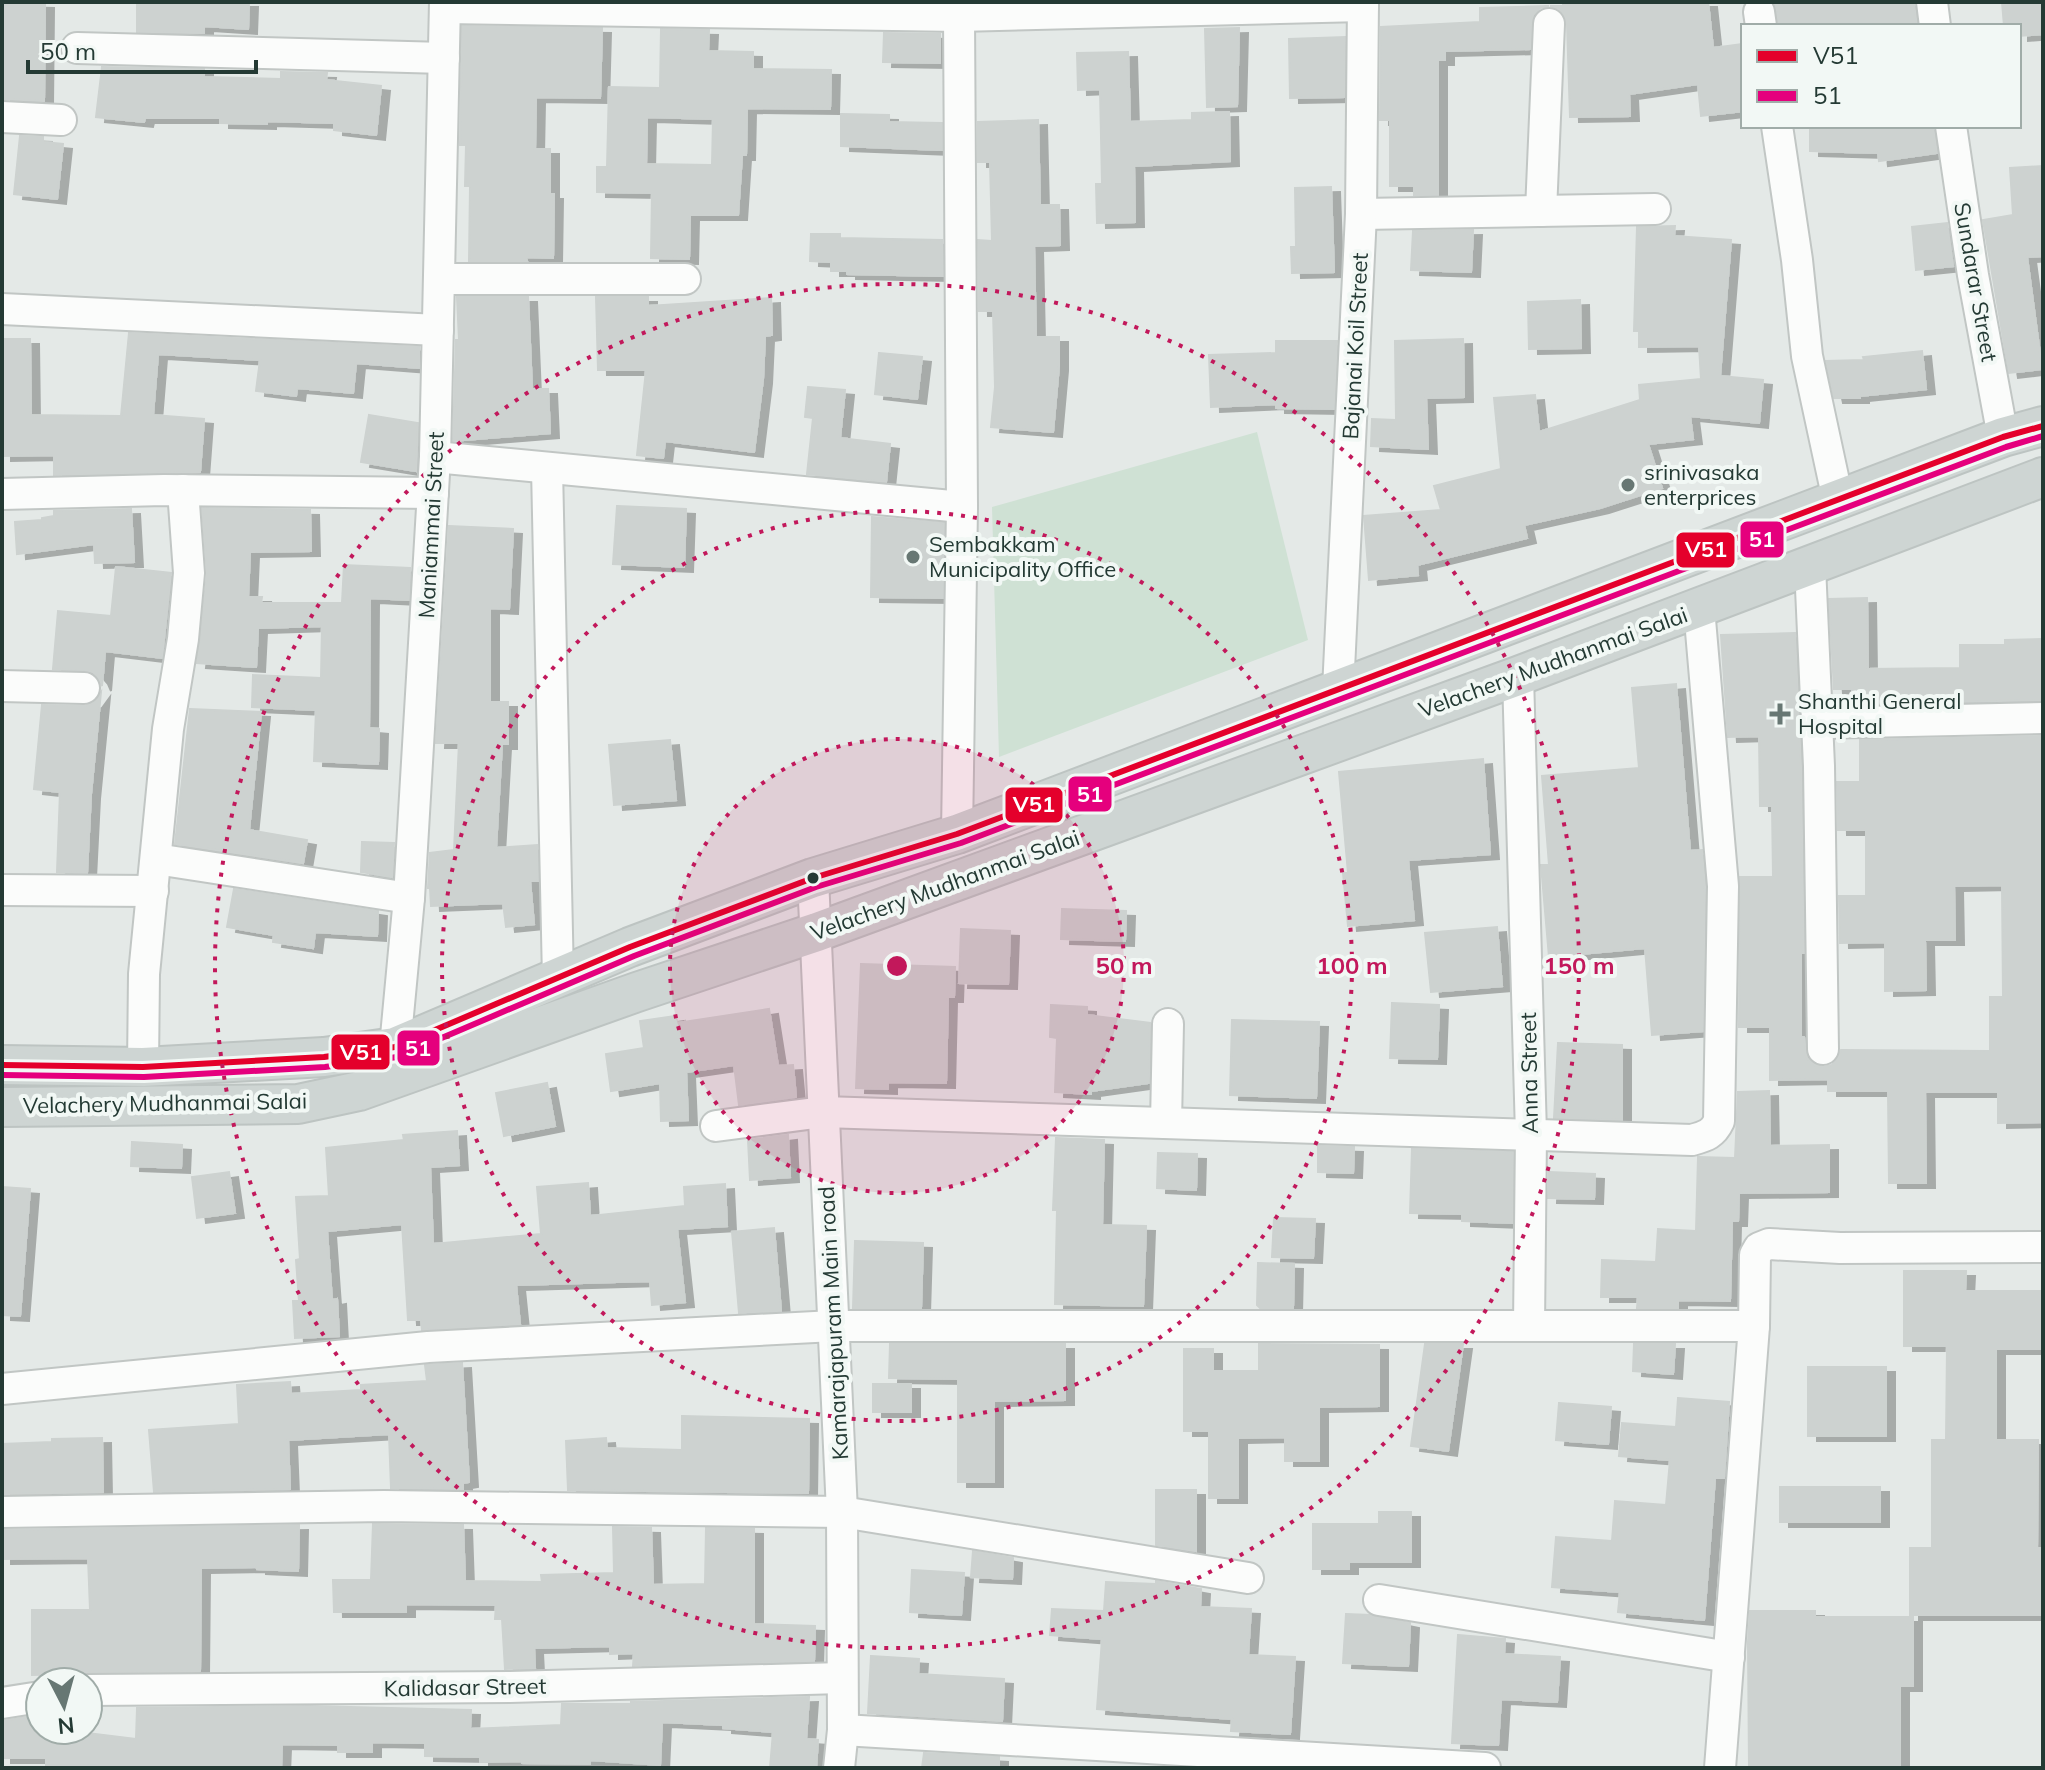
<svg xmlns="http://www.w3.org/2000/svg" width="2045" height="1770" font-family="Mulish,sans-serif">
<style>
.green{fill:#cfe1d4}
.building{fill:#cdd2d0;stroke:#cdd2d0;stroke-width:2;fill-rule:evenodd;filter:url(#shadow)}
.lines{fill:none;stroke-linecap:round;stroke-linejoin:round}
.minor-casing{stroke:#c1c6c4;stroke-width:34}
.major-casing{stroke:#bdc4c2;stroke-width:42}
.minor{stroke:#fbfcfb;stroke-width:30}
.major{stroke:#ced5d3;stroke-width:38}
.bus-1-casing{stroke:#f2f8f5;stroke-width:12}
.bus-2-casing{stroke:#f2f8f5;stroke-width:12}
.bus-1{stroke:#e4002b;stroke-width:6}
.bus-2{stroke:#e5007d;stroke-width:6}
.ring{fill:none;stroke:#c2185b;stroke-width:4;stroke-dasharray:4 8}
.poi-dot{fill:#677773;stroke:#f2f8f5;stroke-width:3}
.bus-dot{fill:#243a34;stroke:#f2f8f5;stroke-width:3}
.labels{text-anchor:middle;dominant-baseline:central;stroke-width:8;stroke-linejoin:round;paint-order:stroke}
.street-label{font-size:22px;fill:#243a34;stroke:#f2f8f5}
.poi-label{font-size:22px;fill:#243a34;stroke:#f2f8f5;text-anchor:start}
.centre{fill:#c2185b;stroke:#f2f8f5;stroke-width:4}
.ring-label{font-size:24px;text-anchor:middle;font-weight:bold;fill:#c2185b;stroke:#f2f8f5;stroke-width:8;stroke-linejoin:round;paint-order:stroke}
.line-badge{stroke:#f2f8f5;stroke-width:3}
.badge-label{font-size:22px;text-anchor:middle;font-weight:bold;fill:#fff}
</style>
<defs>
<filter id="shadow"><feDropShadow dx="9" dy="5" stdDeviation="0" flood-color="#0004"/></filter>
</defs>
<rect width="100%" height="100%" fill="#e4e9e7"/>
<polygon class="green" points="1257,432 1308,640 999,757 992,507"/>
<g class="building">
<polygon points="2,2 45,3 44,101 2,99"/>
<polygon points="137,2 249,2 248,29 204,26 204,33 137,32"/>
<polygon points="1563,2 1708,2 1713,48 1743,44 1743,111 1701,116 1698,84 1629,94 1630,116 1570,117 1567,24 1559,9 1550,6 1563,6"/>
<polygon points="1774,2 1914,2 1917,26 1779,26"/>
<polygon points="2002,2 2043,2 2043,34 2019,36 2019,26 2004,26"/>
<polygon points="1549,6 1540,8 1533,15 1530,49 1445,51 1445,60 1438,60 1438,195 1414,195 1414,186 1390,186 1390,120 1380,120 1381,27 1480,22 1480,8"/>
<polygon points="462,26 602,28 600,98 536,97 535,149 550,149 550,194 554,194 553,258 526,257 527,261 469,261 470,186 465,186 466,145 460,145"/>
<polygon points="1239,28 1237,106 1207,107 1205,29"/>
<path d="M 661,29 L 709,30 L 708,51 L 753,52 L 753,69 L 831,70 L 830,109 L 747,108 L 746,155 L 742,155 L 738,215 L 690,215 L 689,259 L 651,258 L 652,193 L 597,192 L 597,167 L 607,167 L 609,87 L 660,88 ZM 647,117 L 713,119 L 712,165 L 646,164 Z"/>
<polygon points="884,33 940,34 940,63 883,62"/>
<polygon points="1345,37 1344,97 1290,98 1289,39"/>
<polygon points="1128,52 1130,122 1192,120 1192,113 1229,112 1230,161 1134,166 1135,222 1097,223 1096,184 1102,184 1100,89 1078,90 1077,53"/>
<polygon points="102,67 204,69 204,77 281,79 281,72 327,73 326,80 381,86 376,135 334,130 334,123 267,121 267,124 220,123 220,118 145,118 144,122 96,117"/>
<polygon points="841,114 889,115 889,122 942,123 942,150 841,146"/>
<polygon points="1038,120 1040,205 1059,205 1060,245 1034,246 1036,337 1059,337 1059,366 1053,432 991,427 995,387 993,311 979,311 978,240 992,241 990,162 978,162 978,122"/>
<polygon points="1810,126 1933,126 1937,153 1879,161 1878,153 1810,151"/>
<polygon points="20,136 43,137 43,142 63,144 57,199 14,194"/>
<polygon points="2043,166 2043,256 2027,257 2042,369 2009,373 1983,220 2013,215 2010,168"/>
<polygon points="1331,187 1334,272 1292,273 1291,247 1296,247 1295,188"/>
<polygon points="1947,223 1953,266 1916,270 1912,227"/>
<polygon points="1675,226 1674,236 1731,240 1720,376 1763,380 1759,423 1690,416 1693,439 1648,444 1662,488 1600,508 1524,525 1527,538 1417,565 1418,575 1369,580 1364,516 1441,510 1434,486 1501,469 1494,398 1535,395 1539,432 1640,400 1639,385 1701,379 1699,346 1639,347 1639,331 1634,331 1637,227"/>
<polygon points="1473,230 1471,272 1411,270 1413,231"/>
<polygon points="811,234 840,234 840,238 942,240 943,276 847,274 847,271 831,271 831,262 810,261"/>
<polygon points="457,297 528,297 532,389 548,389 550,433 453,441 456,340 459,340"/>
<polygon points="596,297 648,297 648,306 771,298 772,335 765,336 763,379 754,452 665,441 663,458 637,455 646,370 598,370"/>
<polygon points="1580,300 1581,348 1529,349 1528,302"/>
<polygon points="129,333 419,347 419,368 356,363 353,393 297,388 296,396 256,391 260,360 158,354 153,415 204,419 200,472 54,475 54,455 2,456 2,339 30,339 31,415 121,416"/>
<polygon points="1463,339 1464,397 1426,398 1428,449 1371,446 1372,419 1396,420 1395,341"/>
<polygon points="1276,341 1337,341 1334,409 1276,408 1276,404 1211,407 1209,355 1276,353"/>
<polygon points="1922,351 1926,389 1860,396 1860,398 1834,398 1826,361 1864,360 1863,357"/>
<polygon points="879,353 922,357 917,399 875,394"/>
<polygon points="808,387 845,390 840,438 890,444 886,482 807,474 813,418 805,417"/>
<polygon points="369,415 418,423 416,471 361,462"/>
<polygon points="617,506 686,509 684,567 613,564"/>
<polygon points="202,508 310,510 311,551 250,552 248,597 262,597 261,603 342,603 344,565 410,568 409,600 370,598 369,728 379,729 378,764 314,761 316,710 252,707 253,675 321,678 322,626 258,628 256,667 197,663 207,574"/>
<polygon points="131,509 134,562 95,563 94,544 17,554 15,522 42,520 42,518 54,516 54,511"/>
<polygon points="872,517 944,523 943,598 871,597"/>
<polygon points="449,526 513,529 509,609 490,608 490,702 508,702 508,744 502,744 496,848 537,845 538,881 530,881 534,924 506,927 503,903 431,906 430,888 428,888 430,853 454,850 459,743 436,743"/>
<polygon points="116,567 171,573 162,658 105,651 102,686 99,679 93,672 53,669 58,611 111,616"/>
<polygon points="1867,598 1868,669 1960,668 1960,645 2005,645 2005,640 2043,639 2043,700 1852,704 1852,689 1834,689 1829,599"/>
<polygon points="1795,633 1801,767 1804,953 1801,953 1801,1037 1804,1037 1807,1058 1815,1065 1824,1067 1832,1065 1838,1058 1841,1050 1990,1051 1990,997 2003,997 2002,885 1954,886 1955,940 1925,940 1926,990 1885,991 1885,942 1840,943 1839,896 1866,896 1866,830 1838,830 1837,782 1860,782 1860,740 2043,736 2043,1122 1998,1123 1998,1092 1925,1092 1926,1183 1889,1183 1888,1091 1828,1091 1828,1079 1770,1080 1770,1027 1739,1027 1740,877 1773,877 1772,806 1760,806 1759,736 1728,737 1721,635"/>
<polygon points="1676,684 1690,851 1702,850 1705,887 1703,1031 1652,1035 1645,948 1549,957 1541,865 1549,865 1542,776 1639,768 1632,688"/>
<polygon points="101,692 91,794 87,873 57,872 60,792 34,789 42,705 84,706 93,703"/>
<polygon points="190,709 261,712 249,830 307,840 303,863 175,844"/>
<polygon points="670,740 676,800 614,805 609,745"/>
<polygon points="1483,759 1490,854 1408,860 1414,920 1348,926 1343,873 1348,873 1339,772"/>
<polygon points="362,842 394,843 392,877 361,872"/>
<polygon points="234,889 378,911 377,936 315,932 313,948 273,942 274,935 227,927"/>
<polygon points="1062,909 1126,911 1125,941 1061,939"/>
<polygon points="1497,927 1502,986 1431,992 1425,933"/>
<polygon points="961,929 1010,931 1008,984 959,983"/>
<polygon points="861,964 955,967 954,997 948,997 946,1083 888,1082 888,1089 856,1088"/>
<polygon points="1392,1003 1439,1005 1437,1059 1390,1058"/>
<polygon points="1051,1005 1087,1007 1087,1015 1150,1023 1149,1083 1091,1091 1091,1094 1055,1092 1057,1038 1050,1037"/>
<polygon points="769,1009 778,1066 793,1065 796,1097 739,1105 734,1065 686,1072 688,1120 661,1121 660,1083 611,1091 606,1054 644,1048 640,1021 676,1016 677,1023"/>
<polygon points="1232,1020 1319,1022 1316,1098 1230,1095"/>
<polygon points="1558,1043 1622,1045 1622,1120 1554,1118"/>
<polygon points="547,1083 555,1126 504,1136 496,1093"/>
<polygon points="1769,1091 1770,1146 1829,1145 1829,1192 1739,1193 1738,1221 1732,1221 1730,1301 1678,1300 1678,1308 1637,1308 1638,1297 1601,1297 1602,1260 1656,1262 1658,1229 1696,1231 1698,1157 1735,1158 1738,1092"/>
<polygon points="457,1131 459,1165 430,1167 433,1244 541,1234 537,1187 588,1183 590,1216 685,1206 684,1187 725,1184 727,1226 677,1229 685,1302 652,1305 650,1281 516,1285 520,1324 422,1330 421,1320 408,1320 402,1224 327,1231 332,1300 337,1299 339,1336 295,1338 293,1301 299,1301 296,1260 300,1259 296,1197 329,1196 326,1148 404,1140 403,1135"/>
<polygon points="788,1135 790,1177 750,1180 748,1140"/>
<polygon points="1056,1138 1104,1140 1102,1225 1146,1226 1143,1306 1055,1304 1057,1210 1053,1210"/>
<polygon points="132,1142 182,1145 181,1168 131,1166"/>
<polygon points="1318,1146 1354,1147 1353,1173 1318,1172"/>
<polygon points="1412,1149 1513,1152 1512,1223 1462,1221 1462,1214 1410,1213"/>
<polygon points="1158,1153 1197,1154 1196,1190 1157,1188"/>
<polygon points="229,1172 235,1213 197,1218 192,1177"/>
<polygon points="1549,1172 1595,1174 1594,1199 1548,1198"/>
<polygon points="2,1187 30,1189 20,1316 2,1315"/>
<polygon points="1274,1218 1315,1219 1313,1258 1272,1257"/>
<polygon points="774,1228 781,1311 739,1313 732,1232"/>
<polygon points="855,1241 923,1243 921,1308 853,1308"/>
<polygon points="1258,1263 1294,1264 1293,1308 1260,1308 1257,1305"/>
<polygon points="1904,1271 1966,1271 1965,1291 2043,1291 2043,1349 1996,1349 1996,1440 2038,1440 2037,1548 2043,1548 2043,1615 1910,1615 1910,1548 1932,1548 1932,1440 1946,1440 1947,1346 1904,1346"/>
<polygon points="890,1344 1065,1344 1065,1400 994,1401 994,1482 958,1482 958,1379 889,1378"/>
<polygon points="1259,1344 1379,1345 1379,1406 1319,1407 1319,1461 1285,1461 1285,1437 1238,1438 1238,1498 1209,1498 1209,1431 1184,1431 1184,1349 1213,1349 1213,1371 1259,1371"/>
<polygon points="1425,1344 1463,1344 1448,1451 1411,1446"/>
<polygon points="1634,1344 1675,1344 1673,1374 1633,1371"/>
<polygon points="462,1363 469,1482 463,1483 463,1489 391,1488 389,1434 288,1440 290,1489 154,1492 149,1430 239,1424 237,1385 290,1382 291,1394 361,1390 361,1385 427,1381 425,1365"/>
<rect x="1808" y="1367" width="78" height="69"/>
<rect x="873" y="1384" width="38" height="28"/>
<polygon points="1678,1398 1729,1402 1724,1478 1715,1478 1704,1620 1618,1612 1620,1592 1552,1587 1556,1537 1612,1541 1615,1501 1666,1505 1670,1460 1619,1456 1622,1423 1676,1427"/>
<polygon points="1559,1403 1611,1407 1608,1444 1556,1440"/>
<polygon points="682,1416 809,1419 808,1493 568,1490 566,1441 606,1438 607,1448 682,1450"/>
<polygon points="102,1438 103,1492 2,1494 2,1444 52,1442 52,1439"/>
<rect x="1780" y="1487" width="100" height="35"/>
<polygon points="1156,1490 1196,1490 1196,1551 1156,1545"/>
<polygon points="1379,1512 1411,1512 1411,1562 1349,1562 1349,1569 1313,1569 1313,1524 1379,1524"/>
<polygon points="373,1524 463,1525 465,1581 542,1582 541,1575 614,1573 613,1527 651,1528 653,1585 705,1584 706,1528 754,1529 754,1624 815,1626 814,1661 633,1666 634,1653 610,1654 610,1646 534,1648 535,1668 505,1669 502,1619 495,1619 496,1605 406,1604 406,1612 334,1612 333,1580 371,1580"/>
<polygon points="299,1525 298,1571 257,1569 257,1567 201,1568 200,1671 32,1675 32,1610 90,1610 88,1558 2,1559 2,1530"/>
<polygon points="973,1551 1013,1558 1012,1579 971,1577"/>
<polygon points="912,1570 964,1573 961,1615 910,1612"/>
<polygon points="1156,1581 1201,1589 1200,1607 1251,1609 1248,1655 1295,1657 1290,1734 1231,1731 1232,1719 1097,1709 1102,1639 1050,1635 1052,1609 1104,1611 1106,1582 1156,1584"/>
<polygon points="1750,1611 1815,1611 1815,1617 1913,1617 1913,1686 1900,1686 1900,1768 1749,1768 1748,1642"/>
<polygon points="1346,1614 1371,1615 1410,1623 1408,1666 1343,1663"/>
<polygon points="1458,1635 1505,1639 1504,1654 1560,1657 1557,1702 1501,1699 1498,1745 1452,1743"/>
<polygon points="871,1656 919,1659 918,1674 1004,1679 1002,1721 868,1713"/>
<polygon points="809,1697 806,1739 818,1740 816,1768 770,1768 773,1732 723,1728 723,1725 662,1722 660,1765 590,1760 590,1764 522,1763 522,1761 480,1762 480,1757 425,1756 425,1743 372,1742 372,1752 338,1752 338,1745 282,1744 281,1768 96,1768 97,1766 46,1765 46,1758 2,1758 2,1721 40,1715 40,1730 79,1730 79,1732 136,1739 137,1708 309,1706 471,1710 470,1729 561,1725 562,1704 631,1704 631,1702"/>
<polygon points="924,1753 999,1757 999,1768 922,1768"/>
</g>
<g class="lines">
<g class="minor-casing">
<g id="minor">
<polyline points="1932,2 1935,26"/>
<polyline points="445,8 959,16 1363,6"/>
<polyline points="1759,12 1761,26"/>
<polyline points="77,48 444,58"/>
<polyline points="2,117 61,120"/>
<polyline points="1777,126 1797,260 1807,356 1838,500"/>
<polyline points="1951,126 1973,275 2003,437"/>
<polyline points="1541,211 1549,24"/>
<polyline points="1361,214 1655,209"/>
<polyline points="439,279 685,279"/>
<polyline points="2,309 438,330"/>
<polyline points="435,457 962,507"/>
<polyline points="547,468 558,979"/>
<polyline points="2,494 164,490 433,493"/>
<polyline points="1810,566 1819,766 1823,1049"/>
<polyline points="1518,676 1531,1134 1529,1326"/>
<polyline points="2,686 84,688"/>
<polyline points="1338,690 1361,214 1363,2"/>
<polyline points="1817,723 2043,718"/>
<polyline points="957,834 962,507 959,16"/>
<polyline points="156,859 409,898"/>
<polyline points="813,878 842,1512 843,1730 839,1768"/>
<polyline points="2,890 153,891"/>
<polyline points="395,1047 409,898 435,457 445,2"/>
<polyline points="143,1067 144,974 168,729 183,639 189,573 183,490"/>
<polyline points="1166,1123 1168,1024"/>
<path d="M 716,1126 L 823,1112 L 1692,1140 C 1706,1136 1713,1134 1719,1121 L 1723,886 L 1699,608"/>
<polyline points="2,1389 428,1347 834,1326 1754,1326"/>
<polyline points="2,1512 384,1506 842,1512 1248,1578"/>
<polyline points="1379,1600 1729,1657"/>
<polyline points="88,1690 510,1687 842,1678"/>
<polyline points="2,1703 40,1697"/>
<polyline points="843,1730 1485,1768"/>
<polyline points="1720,1768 1754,1326 1755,1255 1759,1248 1769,1244 1840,1248 2043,1247"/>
</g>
</g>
<g class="major-casing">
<g id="major">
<polyline points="2,1065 143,1067 324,1057 395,1047 630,947 813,878 957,834 2003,437 2043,426"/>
<polyline points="2,1107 298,1104 359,1091 637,992 817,932 1518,676 2043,477"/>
</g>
</g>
<use href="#minor" class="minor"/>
<use href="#major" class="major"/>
<g class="bus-1-casing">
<polyline id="bus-1" points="2,1065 143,1067 324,1057 395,1047 630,947 813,878 957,834 2003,437 2043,426"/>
</g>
<g class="bus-2-casing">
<polyline id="bus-2" points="2,1075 144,1077 325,1067 397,1057 634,956 816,887 961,843 2006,447 2043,436"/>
</g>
<use href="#bus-1" class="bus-1"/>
<use href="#bus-2" class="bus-2"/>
</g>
<circle cx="897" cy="966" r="227" fill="#c2185b" fill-opacity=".12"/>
<g class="ring">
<circle cx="897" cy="966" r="227"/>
<circle cx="897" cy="966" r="455"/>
<circle cx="897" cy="966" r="682"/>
</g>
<g class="poi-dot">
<circle cx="1628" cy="485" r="8"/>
<circle cx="913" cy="557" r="8"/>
<path d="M1776 702h8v8h8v8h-8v8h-8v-8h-8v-8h8z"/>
</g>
<circle class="bus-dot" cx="813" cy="878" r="7"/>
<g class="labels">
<g class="street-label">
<text transform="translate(1976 282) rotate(80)">Sundarar Street</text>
<text transform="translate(1355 346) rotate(-87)">Bajanai Koil Street</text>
<text transform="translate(431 525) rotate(-87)">Maniammai Street</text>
<text transform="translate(1553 662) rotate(-20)">Velachery Mudhanmai Salai</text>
<text transform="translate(945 885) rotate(-20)">Velachery Mudhanmai Salai</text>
<text transform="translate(1529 1073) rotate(-91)">Anna Street</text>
<text transform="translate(165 1103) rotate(-1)">Velachery Mudhanmai Salai</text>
<text transform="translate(833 1323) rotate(-93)">Kamarajapuram Main road</text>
<text transform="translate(465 1687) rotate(-1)">Kalidasar Street</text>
</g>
<g class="poi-label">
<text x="1644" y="472">srinivasaka<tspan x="1644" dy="25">enterprices</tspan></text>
<text x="929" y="544">Sembakkam<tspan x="929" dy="25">Municipality Office</tspan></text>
<text x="1798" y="701">Shanthi General<tspan x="1798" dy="25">Hospital</tspan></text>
</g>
</g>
<circle cx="897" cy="966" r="12" class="centre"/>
<g class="ring-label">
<text x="1124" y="974">50 m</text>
<text x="1352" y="974">100 m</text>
<text x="1579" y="974">150 m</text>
</g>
<g class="line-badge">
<rect x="1739" y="520" width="46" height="39" rx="8" fill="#e5007d"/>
<rect x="1675" y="531" width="61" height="38" rx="8" fill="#e4002b"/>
<rect x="1067" y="775" width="46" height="38" rx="8" fill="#e5007d"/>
<rect x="1004" y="786" width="60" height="38" rx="8" fill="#e4002b"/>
<rect x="396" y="1029" width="45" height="38" rx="8" fill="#e5007d"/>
<rect x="330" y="1033" width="61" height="38" rx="8" fill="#e4002b"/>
</g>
<g class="badge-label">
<text x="1762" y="547">51</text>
<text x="1706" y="557">V51</text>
<text x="1090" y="802">51</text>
<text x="1034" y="812">V51</text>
<text x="418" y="1056">51</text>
<text x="361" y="1060">V51</text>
</g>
<rect width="2045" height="1770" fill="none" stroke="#243a34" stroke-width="8"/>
<rect x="1741" y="24" width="280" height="104" fill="#f2f8f5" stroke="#a0aca8" stroke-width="2"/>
<rect x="1757" y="50" width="40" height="12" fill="#e4002b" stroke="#a0aca8" stroke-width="2"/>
<text x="1813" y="64" font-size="24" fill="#243a34">V51</text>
<rect x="1757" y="90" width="40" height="12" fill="#e5007d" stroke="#a0aca8" stroke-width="2"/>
<text x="1813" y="104" font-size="24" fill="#243a34">51</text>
<g transform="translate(64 1706) rotate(174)"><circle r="38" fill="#f2f8f5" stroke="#a0aca8" stroke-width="2"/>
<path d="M0-6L14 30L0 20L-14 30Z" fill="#677773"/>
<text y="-12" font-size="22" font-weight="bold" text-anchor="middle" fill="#243a34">N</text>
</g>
<path d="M28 60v12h228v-12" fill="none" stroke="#243a34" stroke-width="4"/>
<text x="40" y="60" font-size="24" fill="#243a34" stroke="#f2f8f5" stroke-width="6" paint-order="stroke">50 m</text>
</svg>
